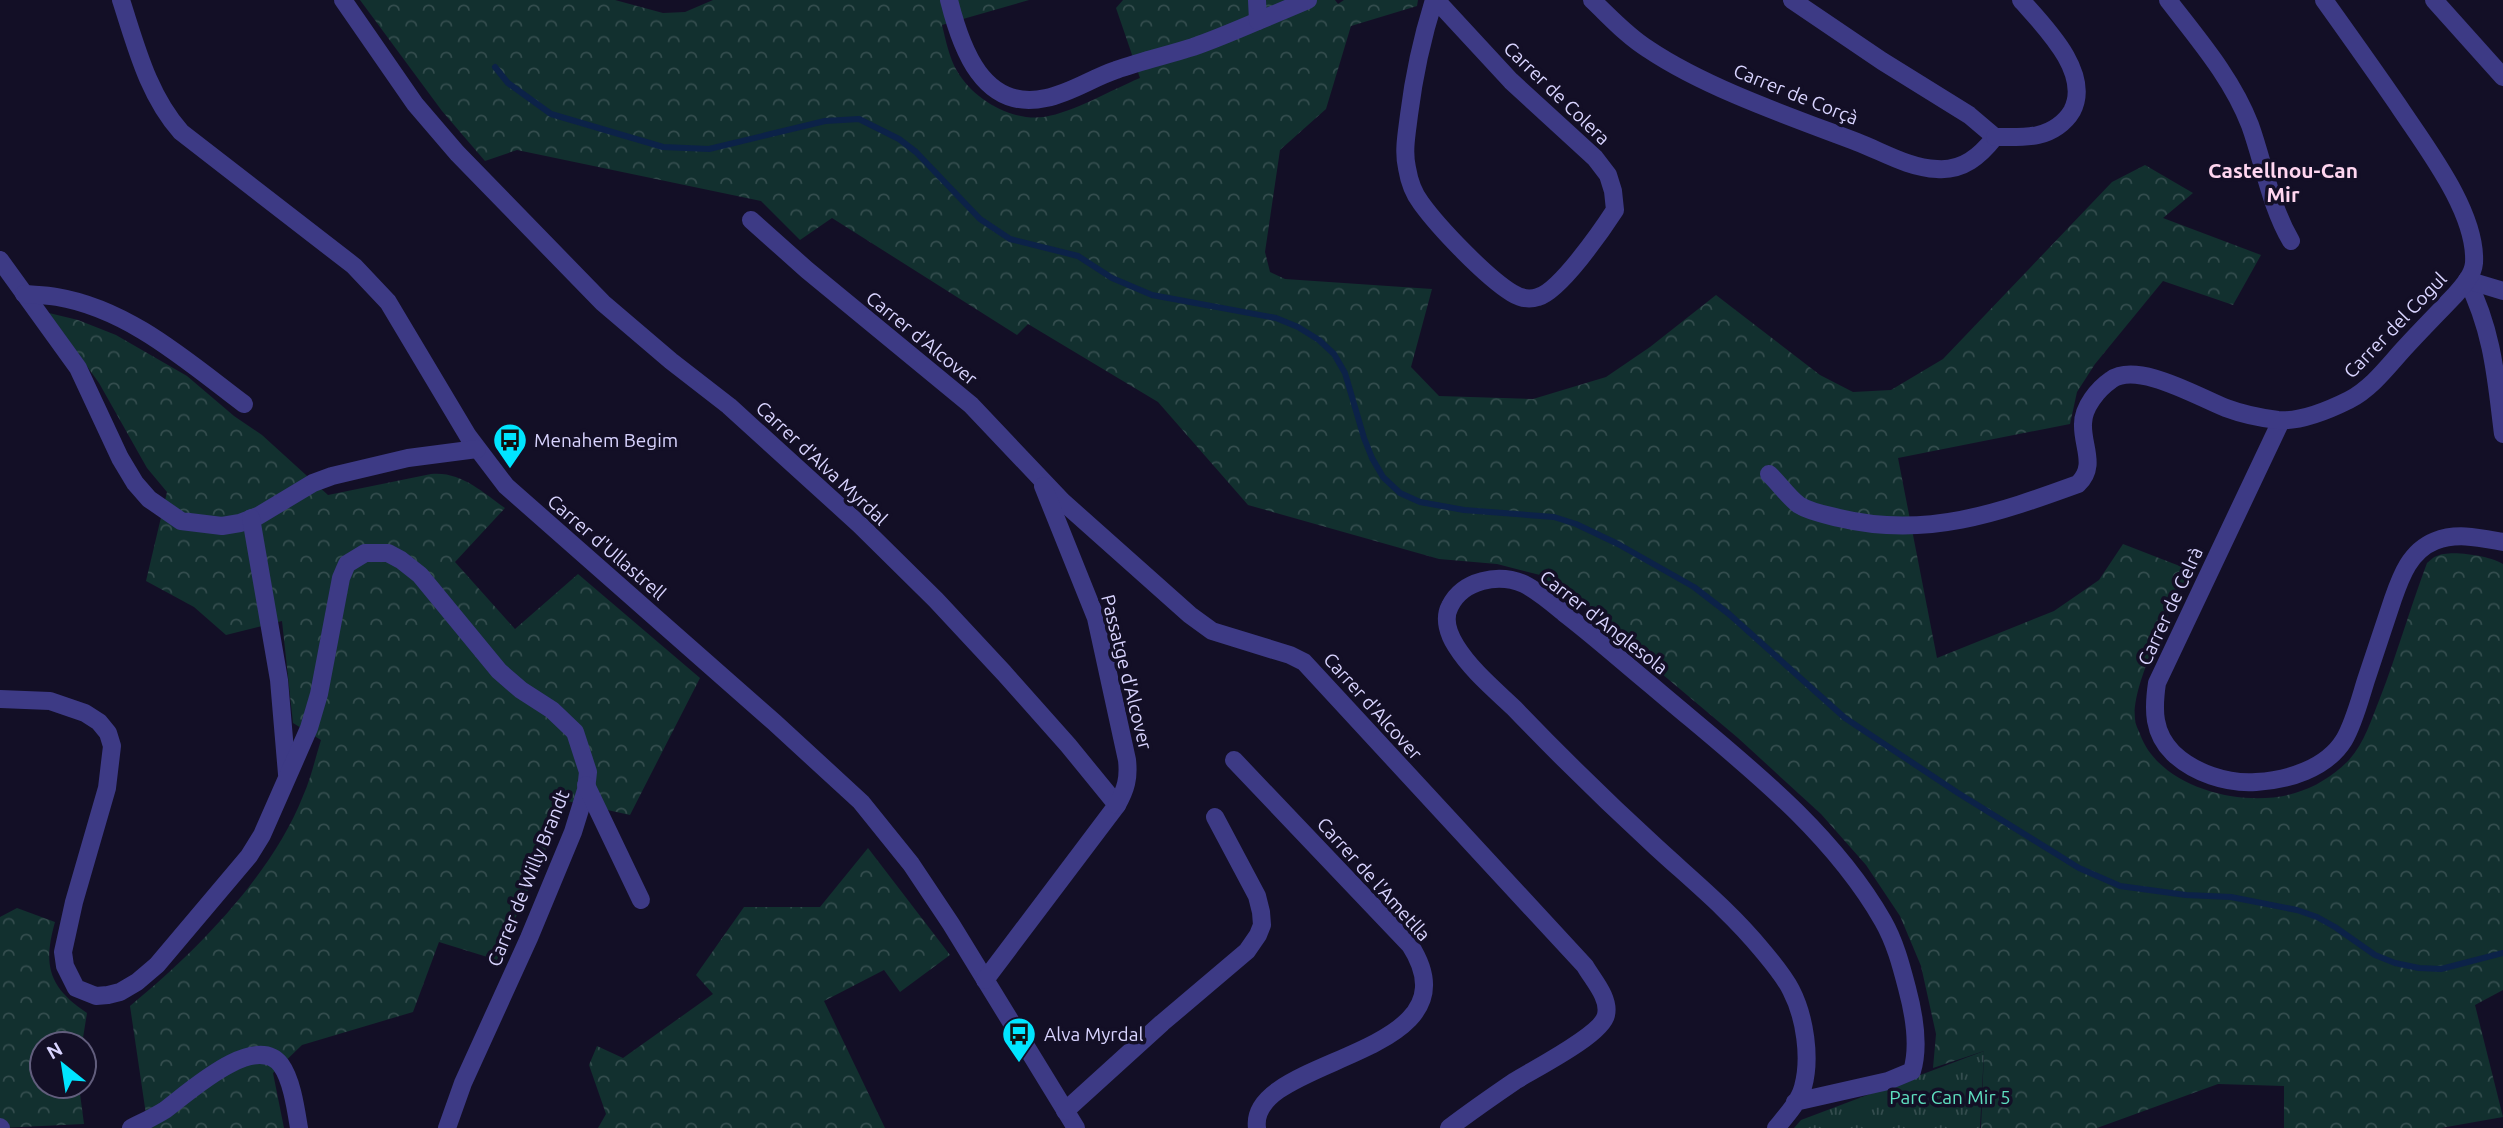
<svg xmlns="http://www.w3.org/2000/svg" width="2503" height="1128" font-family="Ubuntu,sans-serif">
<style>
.forest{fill:url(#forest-crowns)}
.park{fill:url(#park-tufts)}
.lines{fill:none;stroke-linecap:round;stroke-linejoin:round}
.stream{stroke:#0c2248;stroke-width:6}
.minor{stroke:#3d3a85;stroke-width:18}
.labels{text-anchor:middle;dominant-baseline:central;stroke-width:7;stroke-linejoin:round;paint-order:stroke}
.street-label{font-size:19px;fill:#d9d4ff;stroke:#130f26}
.poi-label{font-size:19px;fill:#d9d4ff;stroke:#130f26;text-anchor:start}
.park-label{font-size:19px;fill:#5fe0c0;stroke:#130f26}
.neighbourhood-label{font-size:21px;font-weight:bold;fill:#ffd6f0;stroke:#130f26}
</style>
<defs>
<pattern id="forest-crowns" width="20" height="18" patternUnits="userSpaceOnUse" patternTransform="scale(1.75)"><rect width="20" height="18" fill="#12302f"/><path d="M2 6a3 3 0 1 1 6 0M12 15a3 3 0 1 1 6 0" fill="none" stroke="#344d4e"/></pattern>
<pattern id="park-tufts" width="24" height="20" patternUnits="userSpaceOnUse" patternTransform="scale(1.75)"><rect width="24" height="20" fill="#12302f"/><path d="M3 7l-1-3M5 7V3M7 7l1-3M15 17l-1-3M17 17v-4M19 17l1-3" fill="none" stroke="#344d4e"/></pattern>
</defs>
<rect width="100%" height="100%" fill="#130f26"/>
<g class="forest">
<path d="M 360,0 L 615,0 L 663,13 L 685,12 L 713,0 L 1029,0 L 942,25 C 946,41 949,57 957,71 C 974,100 1011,121 1044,117 C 1074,112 1111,90 1140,78 L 1116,8 L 1123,0 L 1335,0 L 1338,4 L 1344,0 L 1418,0 L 1417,6 L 1351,26 L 1326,109 L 1280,150 L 1265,252 L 1270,272 L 1285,279 L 1432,289 L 1411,367 L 1439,396 L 1533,399 L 1606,377 L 1650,347 L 1716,295 L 1820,375 L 1853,392 L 1891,390 L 1943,359 L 2112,182 L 2145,165 L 2193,193 L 2163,218 L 2261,255 L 2233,305 L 2163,281 L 2095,364 L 2077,392 L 2070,424 L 1898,458 L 1937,658 L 2054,611 L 2099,580 L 2123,544 L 2190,570 C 2174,605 2131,683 2135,719 C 2135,724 2138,729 2140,734 C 2159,788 2244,809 2295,793 C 2316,787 2334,775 2349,760 C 2365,742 2371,720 2380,698 C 2397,654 2410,608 2427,563 C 2431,560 2433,557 2437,556 C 2449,549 2492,556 2503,564 L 2503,990 L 2475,1005 L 2503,1117 L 2441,1128 L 2284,1128 L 2284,1086 L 2218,1084 L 2097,1128 L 1981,1128 L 1984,1051 L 1933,1068 L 1936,1034 L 1921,966 L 1900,916 L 1866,865 L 1821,814 L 1738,738 L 1579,604 L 1540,575 L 1497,564 L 1439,559 L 1248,505 L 1158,402 L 1028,324 L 1017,335 L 832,218 L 800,240 L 761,201 L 517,150 L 485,161 L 442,111 Z"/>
<path d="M 49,313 L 78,320 L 116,335 L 187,376 L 234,416 L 262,435 L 328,495 L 431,474 C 461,471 482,492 505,508 L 455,562 L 515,629 L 578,574 L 700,678 L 630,815 L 567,801 L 497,960 L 439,942 L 413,1012 L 302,1045 L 273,1073 L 284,1128 L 148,1128 L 130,1006 C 195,953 272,875 303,796 C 311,778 315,759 321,740 L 293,723 L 282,621 L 226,635 L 194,607 L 146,581 L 167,492 L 147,468 L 99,383 Z"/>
<polygon points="868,848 950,955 900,992 884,970 824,1001 885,1128 598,1128 606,1114 589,1065 597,1046 623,1058 713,994 696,975 744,907 820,907"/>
<path d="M 17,908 L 55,922 C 43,965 48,987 87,1013 L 82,1044 L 42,1044 L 42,1086 L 79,1086 L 84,1124 L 0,1128 L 0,917 Z"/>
</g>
<polygon class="park" points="1984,1051 1980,1128 1794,1128 1801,1120"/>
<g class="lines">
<polyline class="stream" points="495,67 508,83 551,114 663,147 709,149 825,121 859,119 899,139 916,152 980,219 1010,239 1078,256 1112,278 1152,295 1276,318 1298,327 1319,340 1334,354 1345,373 1364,438 1372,458 1383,477 1400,493 1420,502 1464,510 1554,517 1576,524 1618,544 1694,587 1729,614 1845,718 1958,793 2079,868 2120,886 2186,895 2231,897 2297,910 2317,917 2335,927 2375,955 2395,963 2419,968 2441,969 2503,953"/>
<g class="minor">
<path d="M 121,0 C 136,46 148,95 181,132 L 354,266 L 388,302 L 468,436 L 506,486 L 774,722 L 861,802 L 911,864 L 951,924 L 1076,1128"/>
<polyline points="343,0 415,104 457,153 603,303 671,361 729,406 860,525 936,600 1004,673 1068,745 1117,805 985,980"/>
<path d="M 949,0 C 961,48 983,112 1046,98 C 1071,93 1092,78 1116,70 C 1141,61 1168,55 1193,47 C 1216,39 1237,30 1258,21"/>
<polyline points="1257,0 1258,21 1308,0"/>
<path d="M 1434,0 C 1422,38 1414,75 1409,115 C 1407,132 1403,151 1407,168 C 1409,180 1414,194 1421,203 C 1439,228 1486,277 1512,293 C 1520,298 1529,300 1538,297 C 1560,291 1602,230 1615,210 L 1613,191 L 1608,175 L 1595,158 L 1511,81 L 1436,0"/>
<path d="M 1592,0 C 1610,17 1627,36 1648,49 C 1706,88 1791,117 1857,142 C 1883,152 1909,168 1937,169 C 1963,171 1980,156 1995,137"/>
<polyline points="1792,0 1882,61 1969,115 1995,137"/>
<path d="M 2168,0 C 2198,39 2232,78 2250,125 C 2264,164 2270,205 2291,241"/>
<polyline points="2434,0 2503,77"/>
<path d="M 1995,137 C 2009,137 2024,138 2038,135 C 2052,132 2065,123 2072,111 C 2092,73 2044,26 2021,0"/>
<path d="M 751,220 L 807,270 L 971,405 L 1062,501 L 1190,615 L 1212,631 L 1290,655 L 1304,662 L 1585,966 C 1593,980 1610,998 1606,1015 C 1602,1035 1534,1069 1515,1081 C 1493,1096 1470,1112 1449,1128"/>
<polyline points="0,260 78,368 120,458 135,483 149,499 181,521 222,526 240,523 258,516 313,483 332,476 408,458 477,449"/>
<path d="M 2467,280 C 2493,332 2496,378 2503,434"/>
<polyline points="2467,280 2503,291"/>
<path d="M 24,294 C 35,295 46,295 57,297 C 129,309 188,362 244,404"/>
<path d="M 2281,421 L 2157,683 C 2153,710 2153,733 2173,753 C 2194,773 2227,784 2256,782 C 2288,780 2326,769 2344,740 C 2354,723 2360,699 2366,680 C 2375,653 2384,626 2393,599 C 2401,576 2410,551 2435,541 C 2457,532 2481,538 2503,542"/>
<path d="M 1769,474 C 1779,483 1788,497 1799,505 C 1810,512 1827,515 1839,518 C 1926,539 1998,513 2078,484 C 2097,466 2082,446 2083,424 C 2083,407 2098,389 2111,380 C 2137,361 2198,397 2226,408 C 2242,414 2261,418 2278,420 C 2301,422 2329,410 2349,400 C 2370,389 2385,370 2400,353 C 2418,333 2437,314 2455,295 C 2463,286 2473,275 2474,263 C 2477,212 2425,146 2398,105 C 2374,70 2349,35 2324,0"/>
<path d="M 1043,486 L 1096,618 L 1127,760 C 1129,778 1126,789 1117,805"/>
<polyline points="251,518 279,680 287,774"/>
<polyline points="0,699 50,701 85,713 99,722 108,733 112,746 107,788 74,902 63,952 65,966 76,988 96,996 108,995 120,992 137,982 157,965 249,856 262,835 309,728 319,694 341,578 347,564 365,553 388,553 401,560 420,575 499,671 521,690 552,710 575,732 588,772 586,790 573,832 529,938 463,1083 447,1128"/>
<path d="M 1234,760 L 1410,945 C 1483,1059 1247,1055 1257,1128"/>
<polyline points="586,785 641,900"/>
<polyline points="1065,1111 1162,1023 1247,951 1258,935 1262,925 1261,912 1257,896 1215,817"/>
<polyline points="0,1127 1,1128"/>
<path d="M 131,1128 C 143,1122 154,1117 165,1110 C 188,1093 255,1031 281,1065 C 292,1080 296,1110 299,1128"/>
<path d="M 1776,1128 C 1786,1116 1799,1102 1803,1087 C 1811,1058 1805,1017 1791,990 C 1784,976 1772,962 1762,950 C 1730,911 1693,881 1656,847 C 1607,802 1560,756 1514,708 C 1494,689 1471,670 1456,646 C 1449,635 1443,619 1450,606 C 1463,580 1498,573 1524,584 C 1538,591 1552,603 1564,613 C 1594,636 1622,661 1651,685 C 1734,756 1828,825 1883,921 C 1895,942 1901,965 1907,988 C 1914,1014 1920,1045 1912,1071 L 1888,1081 L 1795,1102"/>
</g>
</g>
<defs>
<g id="bus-pin" transform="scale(1.75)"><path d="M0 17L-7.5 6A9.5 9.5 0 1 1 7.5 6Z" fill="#00e5ff" stroke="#130f26"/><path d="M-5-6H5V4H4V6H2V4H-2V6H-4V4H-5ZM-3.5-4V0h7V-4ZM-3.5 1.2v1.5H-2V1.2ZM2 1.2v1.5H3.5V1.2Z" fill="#111"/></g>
</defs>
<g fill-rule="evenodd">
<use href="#bus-pin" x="510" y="440"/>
<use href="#bus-pin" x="1019" y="1034"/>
</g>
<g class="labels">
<g class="street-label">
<text transform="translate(1557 93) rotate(44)">Carrer de Colera</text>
<text transform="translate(1796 94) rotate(22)">Carrer de Corçà</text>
<text transform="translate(2395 325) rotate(-46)">Carrer del Cogul</text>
<text transform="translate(922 338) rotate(39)">Carrer d'Alcover</text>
<text transform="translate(822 463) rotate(43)">Carrer d'Alva Myrdal</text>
<text transform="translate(607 547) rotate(41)">Carrer d'Ullastrell</text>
<text transform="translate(2170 606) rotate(-65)">Carrer de Celrà</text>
<text transform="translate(1604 622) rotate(38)">Carrer d'Anglesola</text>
<text transform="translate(1127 672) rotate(76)">Passatge d'Alcover</text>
<text transform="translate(1373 706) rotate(48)">Carrer d'Alcover</text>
<text transform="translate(528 878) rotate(-68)">Carrer de Willy Brandt</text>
<text transform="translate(1374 879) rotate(48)">Carrer de l'Ametlla</text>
</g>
<g class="poi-label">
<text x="534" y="440">Menahem Begim</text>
<text x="1044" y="1034">Alva Myrdal</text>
</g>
<g class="park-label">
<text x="1950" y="1097">Parc Can Mir 5</text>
</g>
<g class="neighbourhood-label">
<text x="2283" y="170">Castellnou-Can<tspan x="2283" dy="24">Mir</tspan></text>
</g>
</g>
<g transform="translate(63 1065) rotate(330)"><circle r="33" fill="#130f26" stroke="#625e7d" stroke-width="2"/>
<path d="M0-5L12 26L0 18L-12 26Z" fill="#00e5ff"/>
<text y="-10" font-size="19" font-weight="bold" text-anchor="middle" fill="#d9d4ff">N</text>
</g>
</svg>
